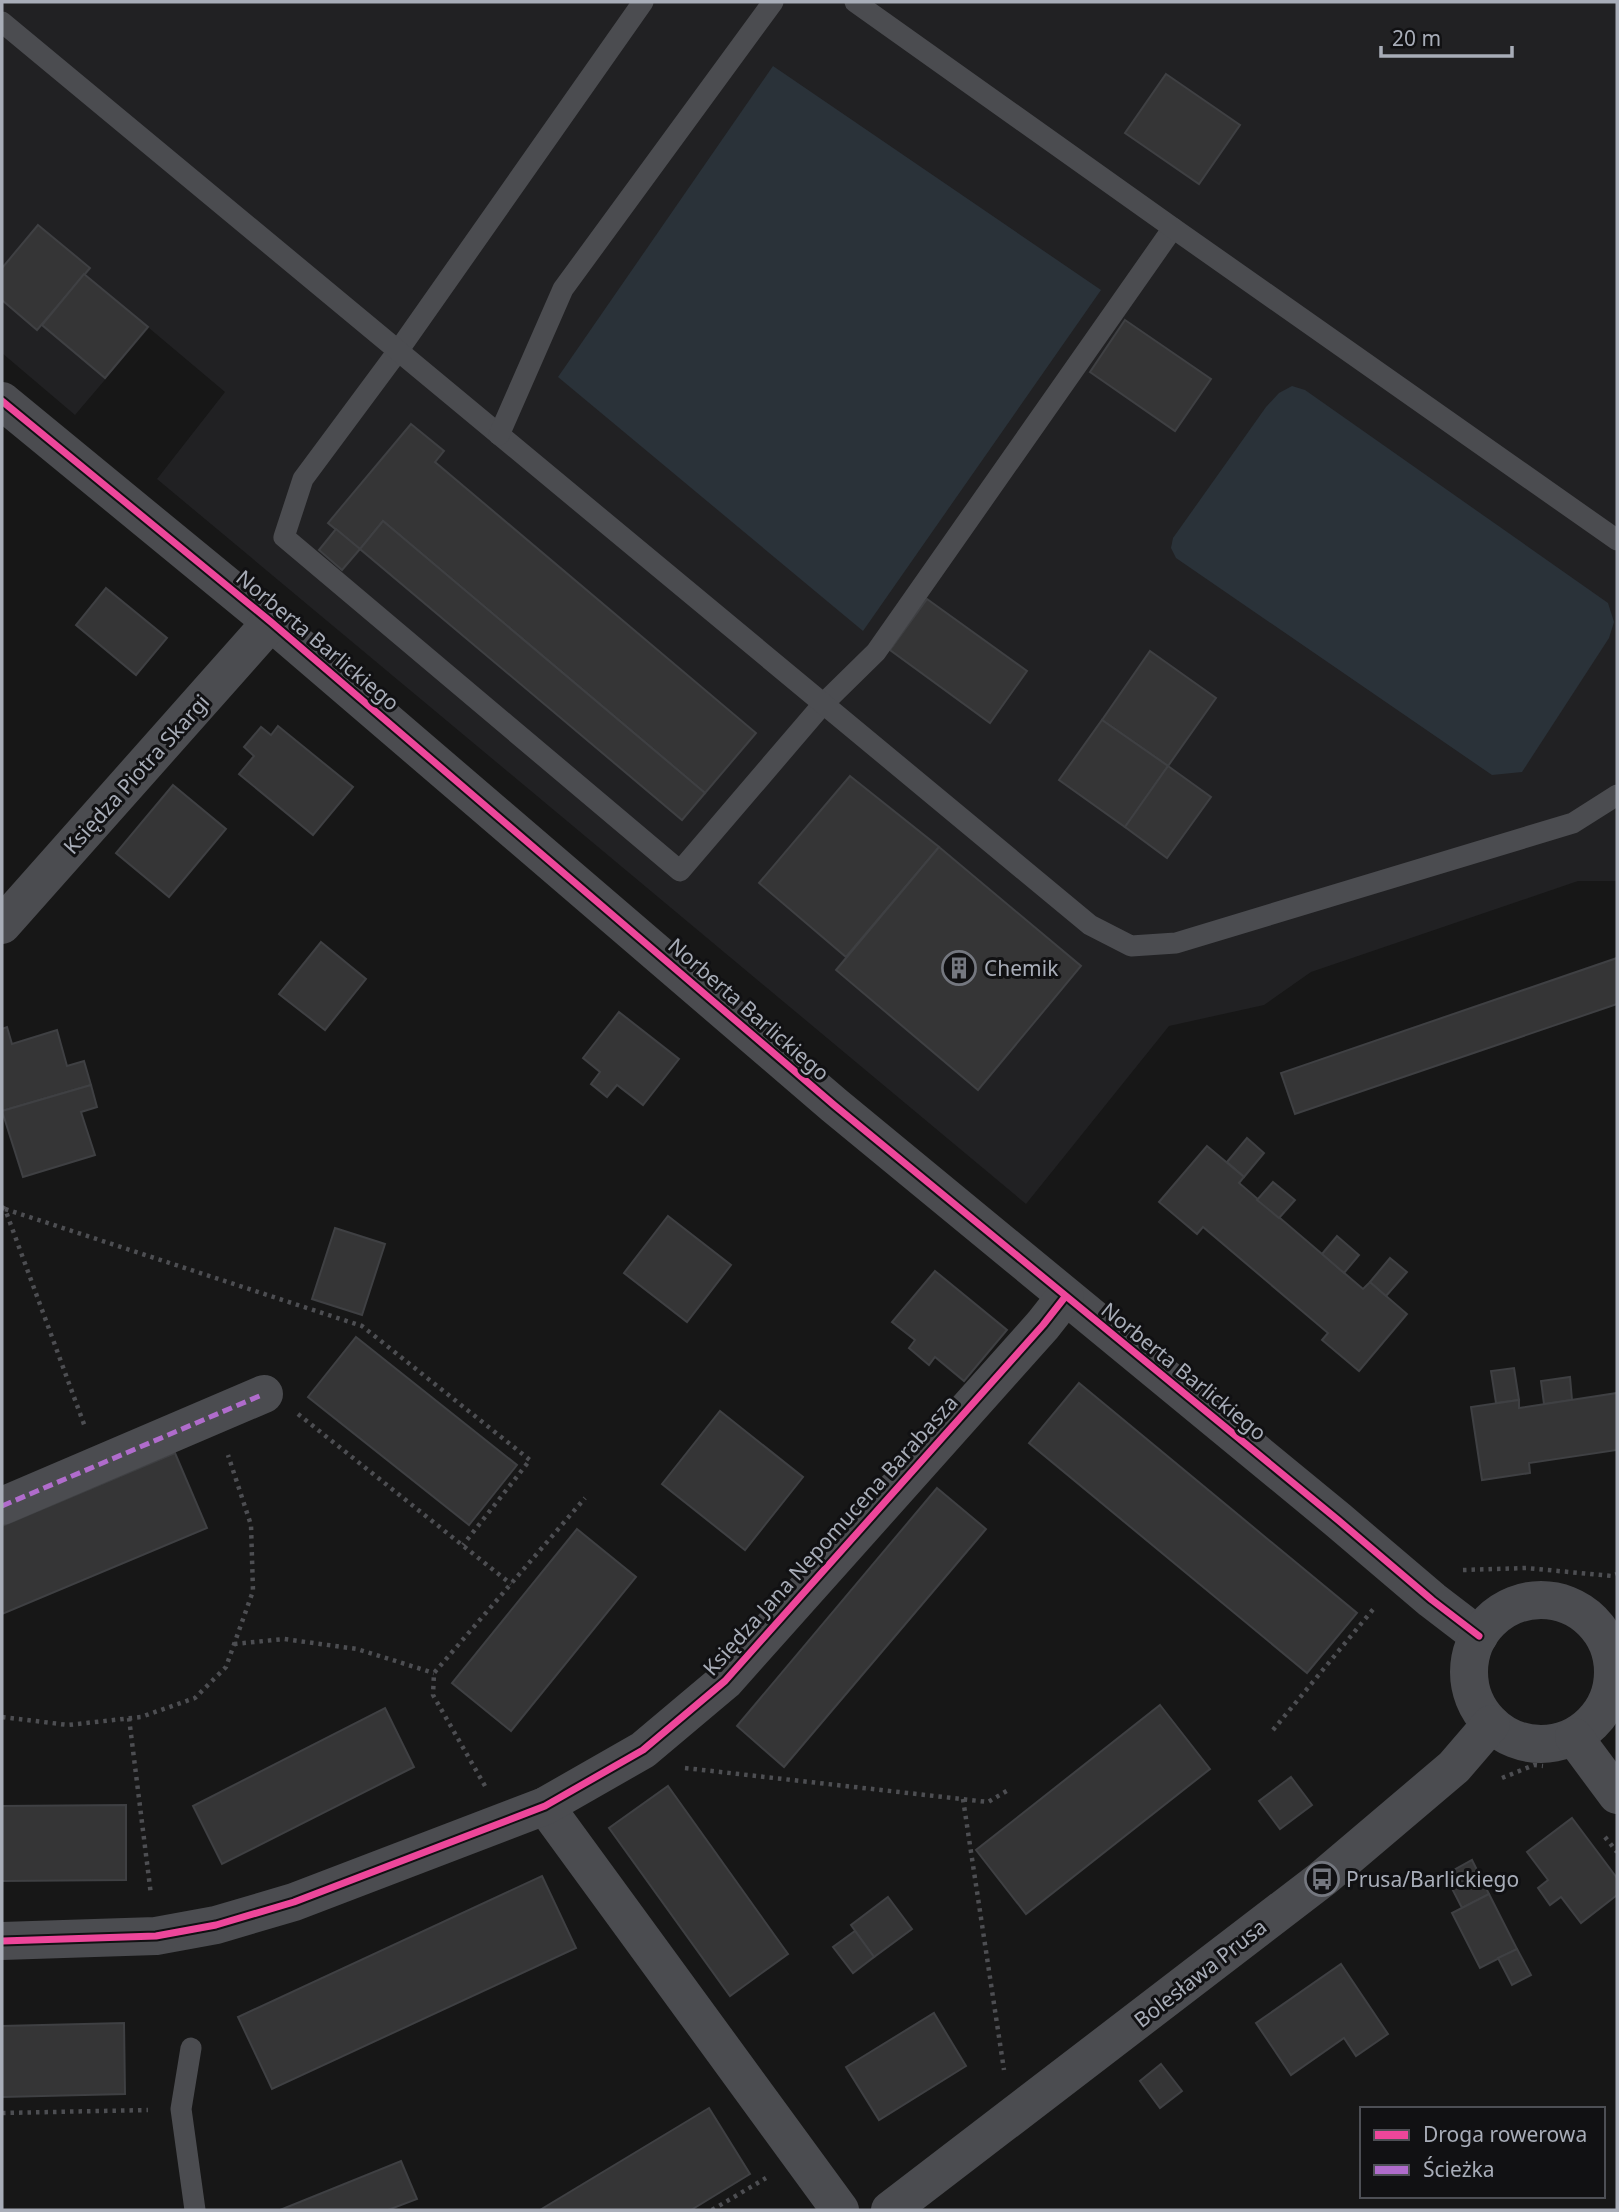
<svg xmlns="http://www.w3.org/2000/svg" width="1619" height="2212" font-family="'Noto Sans',sans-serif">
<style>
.built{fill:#212123}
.water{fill:#2a3239}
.building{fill:#353536;stroke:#3f4043;stroke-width:2}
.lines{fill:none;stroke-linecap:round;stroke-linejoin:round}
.path{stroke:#4d4e52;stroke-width:4.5;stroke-dasharray:3.5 5;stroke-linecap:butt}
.service{stroke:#4b4c50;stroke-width:21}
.minor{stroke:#4b4c50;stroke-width:38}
.quiet{stroke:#b06ccc;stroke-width:5;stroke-dasharray:10 5;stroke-linecap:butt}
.cycleway-casing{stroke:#111113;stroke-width:11}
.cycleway{stroke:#ed469a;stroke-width:7}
.labels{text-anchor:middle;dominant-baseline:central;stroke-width:6;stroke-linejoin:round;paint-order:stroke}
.street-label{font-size:21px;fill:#a8adb8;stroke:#111113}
.poi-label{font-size:21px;fill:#a8adb8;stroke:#111113;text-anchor:start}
</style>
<rect width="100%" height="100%" fill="#171717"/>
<polygon class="built" points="2,2 1617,2 1617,881 1578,881 1311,972 1264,1005 1169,1026 1026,1204 157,479 225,392 149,328 75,415 2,353"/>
<g class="water">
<polygon points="773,66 1101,290 863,631 558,377"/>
<polygon points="1292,386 1305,390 1608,603 1614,622 1609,638 1522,772 1492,775 1176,558 1171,548 1173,538 1266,407 1279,393"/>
</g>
<g class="building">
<polygon points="1166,74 1240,125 1199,184 1125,133"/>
<polygon points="38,225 90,268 37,330 2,300 2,268"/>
<polygon points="84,274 148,327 105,378 42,325"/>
<polygon points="1125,320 1211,379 1175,431 1090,372"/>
<polygon points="411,424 444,451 435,462 756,733 705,793 383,521 360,549 328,523"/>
<polygon points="383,521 705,793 682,820 360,549"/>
<polygon points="336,529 360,549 342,570 319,550"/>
<polygon points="106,588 167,638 136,675 76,625"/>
<polygon points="927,599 1027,671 990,723 890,650"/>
<polygon points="1150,651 1216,698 1168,766 1102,720"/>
<polygon points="1102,720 1168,766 1125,827 1059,780"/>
<polygon points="278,726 353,787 313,835 239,774 254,756 244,747 261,727 271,735"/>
<polygon points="1168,766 1211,797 1167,858 1125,827"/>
<polygon points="850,776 939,847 846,957 759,883"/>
<polygon points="173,785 226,829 169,897 116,853"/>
<polygon points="939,847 1081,966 978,1090 836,970"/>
<polygon points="321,942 366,979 325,1030 279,994"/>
<polygon points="1617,958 1617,1004 1295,1114 1281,1073"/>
<polygon points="619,1012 679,1059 643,1105 617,1085 607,1097 591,1084 600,1072 583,1058"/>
<polygon points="7,1027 12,1044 57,1030 67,1066 84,1061 91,1085 2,1111 2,1029"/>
<polygon points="91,1085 97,1107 81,1112 95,1155 23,1177 2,1111"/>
<polygon points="1247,1138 1264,1153 1244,1177 1227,1162"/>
<polygon points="1207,1146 1244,1177 1239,1183 1363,1289 1370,1282 1407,1314 1359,1371 1322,1340 1328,1333 1203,1227 1197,1234 1159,1202"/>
<polygon points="1273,1182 1295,1200 1279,1218 1257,1200"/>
<polygon points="668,1216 731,1265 687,1322 624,1273"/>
<polygon points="335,1228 385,1244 362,1315 312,1299"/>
<polygon points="1337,1236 1359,1255 1344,1273 1322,1254"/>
<polygon points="1390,1258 1407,1272 1386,1296 1370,1282"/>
<polygon points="935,1271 1007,1330 964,1381 935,1357 929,1365 909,1348 915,1340 892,1322"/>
<polygon points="356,1337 517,1465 469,1525 308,1397"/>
<polygon points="1514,1368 1519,1400 1496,1403 1491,1371"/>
<polygon points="1570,1377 1572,1400 1544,1404 1541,1381"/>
<polygon points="1079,1383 1357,1613 1307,1673 1029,1443"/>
<polygon points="1617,1393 1617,1450 1529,1463 1530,1473 1482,1480 1471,1407 1519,1400 1519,1408"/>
<polygon points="720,1411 803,1477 745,1550 662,1484"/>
<polygon points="175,1453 207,1528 2,1614 2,1526"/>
<polygon points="937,1488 986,1529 784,1767 737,1726"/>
<polygon points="577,1529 636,1577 511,1731 452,1683"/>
<polygon points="1160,1705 1210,1769 1026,1914 976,1850"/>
<polygon points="385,1708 414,1767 222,1864 193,1806"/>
<polygon points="1291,1777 1312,1805 1280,1829 1259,1801"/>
<polygon points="668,1786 788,1954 730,1996 609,1828"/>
<polygon points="126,1805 126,1880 2,1881 2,1806"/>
<polygon points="1572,1818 1617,1878 1617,1895 1581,1923 1561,1897 1550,1905 1538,1888 1548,1880 1527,1852"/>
<polygon points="1472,1860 1489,1894 1462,1908 1445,1875"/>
<polygon points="542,1876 576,1948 272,2089 238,2017"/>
<polygon points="1489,1894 1517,1949 1480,1968 1452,1913"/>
<polygon points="888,1897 912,1929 874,1957 851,1925"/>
<polygon points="855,1931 874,1957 853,1973 833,1947"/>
<polygon points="1517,1949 1531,1975 1512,1985 1498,1958"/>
<polygon points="1341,1964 1388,2034 1356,2056 1344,2038 1291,2075 1256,2023"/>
<polygon points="934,2013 966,2066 879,2120 846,2067"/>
<polygon points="124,2023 125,2094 2,2097 2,2026"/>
<polygon points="1161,2064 1182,2091 1160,2108 1140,2081"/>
<polygon points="709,2108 750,2174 691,2210 540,2210"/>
<polygon points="401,2161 417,2199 388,2210 280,2210"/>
</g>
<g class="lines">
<g class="path">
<polyline points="2,1207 5,1209 85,1427"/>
<polyline points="5,1209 362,1326 530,1460 463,1545"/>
<polyline points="298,1414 511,1584"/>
<polyline points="1463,1570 1526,1568 1612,1576 1617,1574"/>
<polyline points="234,1644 284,1639 357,1649 434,1673"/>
<polyline points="2,1717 68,1725 141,1717 195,1698 226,1667 253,1591 251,1525 228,1455"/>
<polyline points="129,1718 151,1895"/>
<polyline points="1273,1730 1375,1607"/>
<polyline points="685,1768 988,1802 1010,1789"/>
<polyline points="1502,1778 1534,1765 1543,1766"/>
<polyline points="485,1786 433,1695 434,1673 585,1498"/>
<polyline points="963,1799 1004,2070"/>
<polyline points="1605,1837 1617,1852"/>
<polyline points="2,2113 148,2110"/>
<polyline points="712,2210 766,2178"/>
</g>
<g class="service">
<polyline points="643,2 398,351 303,479 284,537 680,871 823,704 876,652 1173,228"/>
<polyline points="855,2 1173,228 1617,540"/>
<polyline points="2,22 1090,925 1131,946 1176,943 1573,823 1617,795"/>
<polyline points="499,435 563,289 773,2"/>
<polyline points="191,2048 181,2109 195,2210"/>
</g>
<g class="minor">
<polyline points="2,401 271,622 834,1105 1338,1520 1432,1600 1479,1636"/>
<polyline points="2,925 271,622"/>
<polyline points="2,1506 264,1394"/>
<circle cx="1541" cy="1672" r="72"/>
<polyline points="1574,1737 1617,1795"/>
<polyline points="545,1806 840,2210"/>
<polyline points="2,1941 156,1936 216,1925 294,1902 545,1806 643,1750 725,1681 1043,1325 1065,1297"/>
<polyline points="890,2210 1322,1879 1454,1767 1491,1724"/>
</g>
<polyline class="quiet" points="2,1506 264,1394"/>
<g class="cycleway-casing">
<g id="cycleway">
<polyline points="2,401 271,622 834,1105 1338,1520 1432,1600 1479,1636"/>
<polyline points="2,1941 156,1936 216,1925 294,1902 545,1806 643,1750 725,1681 1043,1325 1065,1297"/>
</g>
</g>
<use href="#cycleway" class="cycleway"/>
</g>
<defs>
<g id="building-ring" transform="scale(1.75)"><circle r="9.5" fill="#111113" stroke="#757880" stroke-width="1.5"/><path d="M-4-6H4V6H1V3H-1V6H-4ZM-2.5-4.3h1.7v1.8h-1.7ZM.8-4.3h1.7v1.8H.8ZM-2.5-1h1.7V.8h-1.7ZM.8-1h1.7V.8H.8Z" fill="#757880"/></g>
<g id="bus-ring" transform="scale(1.75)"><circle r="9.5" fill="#111113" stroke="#757880" stroke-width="1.5"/><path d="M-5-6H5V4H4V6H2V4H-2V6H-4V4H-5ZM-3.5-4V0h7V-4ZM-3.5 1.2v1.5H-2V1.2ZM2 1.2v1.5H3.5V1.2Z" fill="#757880"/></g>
</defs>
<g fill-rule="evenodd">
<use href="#building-ring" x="959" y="968"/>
<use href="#bus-ring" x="1322" y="1879"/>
</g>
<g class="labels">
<g class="street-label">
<text transform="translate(318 640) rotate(40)">Norberta Barlickiego</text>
<text transform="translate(136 774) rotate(-48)">Księdza Piotra Skargi</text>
<text transform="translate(749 1009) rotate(41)">Norberta Barlickiego</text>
<text transform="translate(1184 1371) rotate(39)">Norberta Barlickiego</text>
<text transform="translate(830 1535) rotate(-48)">Księdza Jana Nepomucena Barabasza</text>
<text transform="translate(1200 1973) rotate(-38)">Bolesława Prusa</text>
</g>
<g class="poi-label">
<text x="984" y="968">Chemik</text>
<text x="1346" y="1879">Prusa/Barlickiego</text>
</g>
</g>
<rect width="1619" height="2212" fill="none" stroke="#a8adb8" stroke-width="7"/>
<rect x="1360" y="2107" width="245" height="91" fill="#111113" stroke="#4d4f55" stroke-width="2"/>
<rect x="1374" y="2130" width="35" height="10" fill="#ed469a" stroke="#4d4f55" stroke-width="2"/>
<text x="1423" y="2142" font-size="21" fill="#a8adb8">Droga rowerowa</text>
<rect x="1374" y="2165" width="35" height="10" fill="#b06ccc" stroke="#4d4f55" stroke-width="2"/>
<text x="1423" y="2177" font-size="21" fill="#a8adb8">Ścieżka</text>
<path d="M1381 46v10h131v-10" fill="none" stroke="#a8adb8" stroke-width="3.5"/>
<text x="1392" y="46" font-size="21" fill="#a8adb8" stroke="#111113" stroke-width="5" paint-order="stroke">20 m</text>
</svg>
